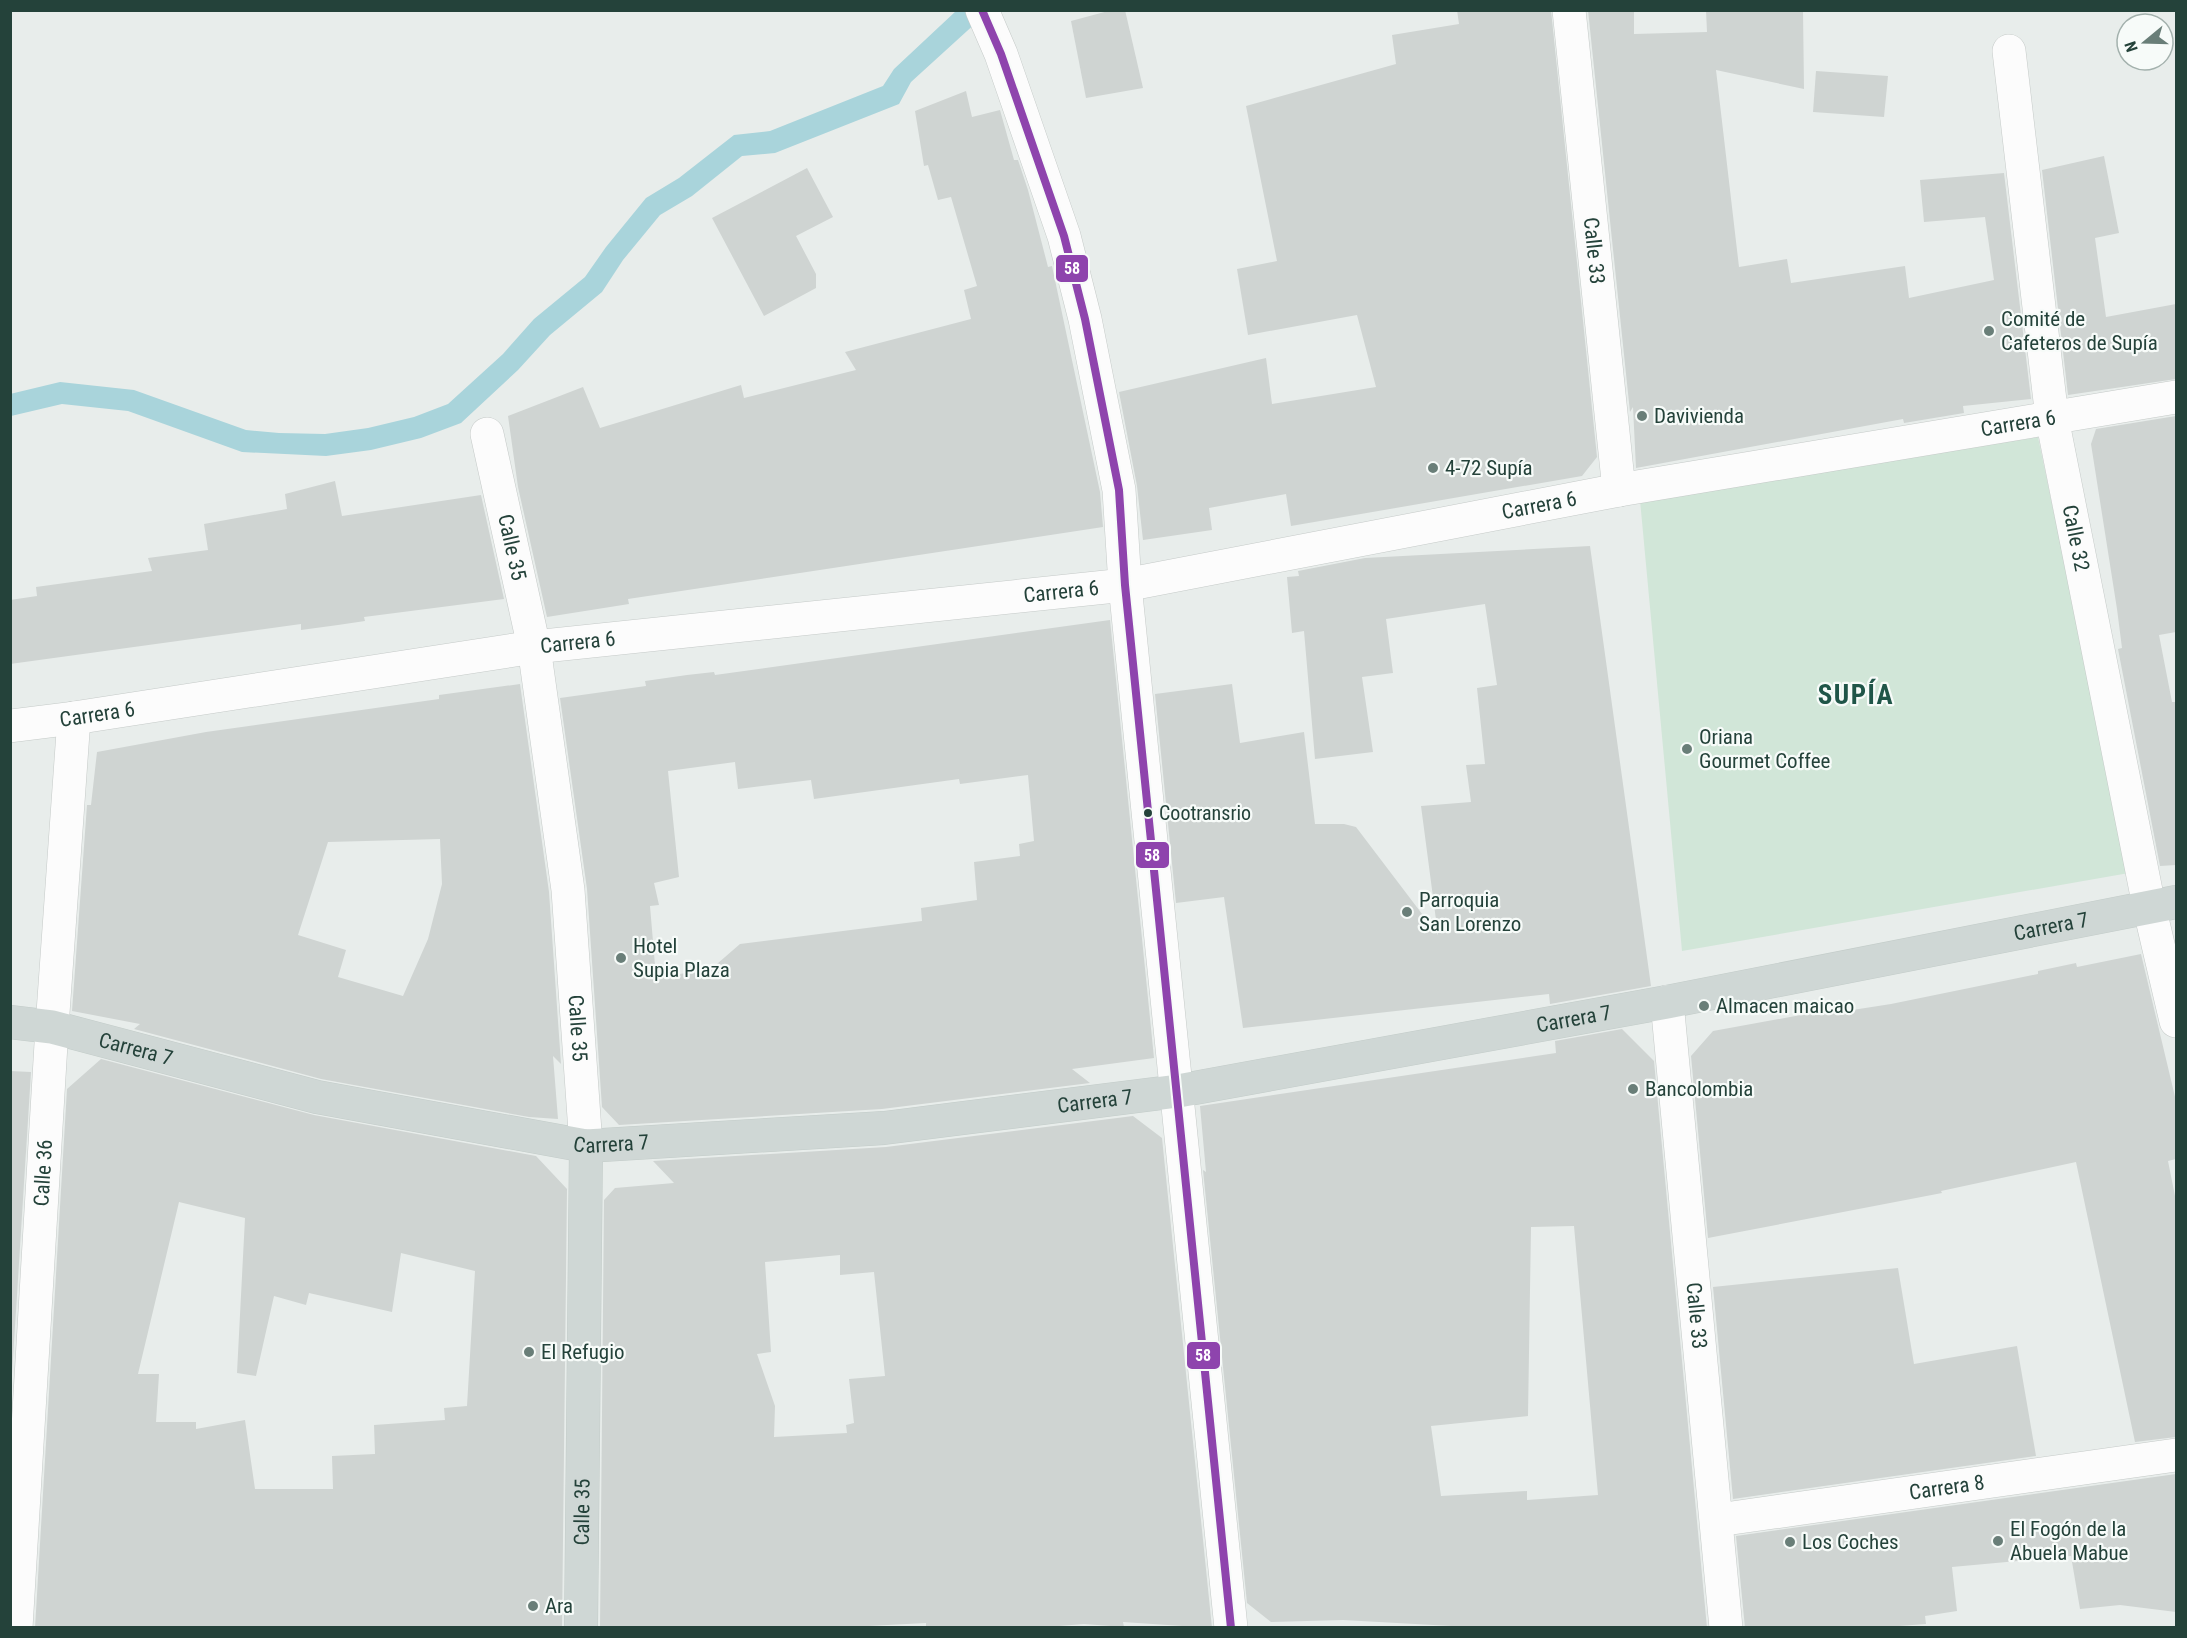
<svg xmlns="http://www.w3.org/2000/svg" width="2187" height="1638" font-family="'Roboto Condensed',sans-serif">
<style>
.green{fill:#d1e6d8}
.water{fill:#a9d4db}
.building{fill:#cfd4d2;fill-rule:evenodd}
.lines{fill:none;stroke-linecap:round;stroke-linejoin:round}
.minor-casing{stroke:#c5cac8;stroke-width:34}
.major-casing{stroke:#c3ccc9;stroke-width:34}
.minor{stroke:#fcfcfc;stroke-width:33}
.major{stroke:#cfd7d5;stroke-width:33}
.bus-1-casing{stroke:#f7fbf9;stroke-width:12}
.bus-1{stroke:#8e44ad;stroke-width:8}
.poi-dot{fill:#697e78;stroke:#f7fbf9;stroke-width:2}
.bus-dot{fill:#24423a;stroke:#f7fbf9;stroke-width:2}
.labels{text-anchor:middle;dominant-baseline:central;stroke-width:4.5;stroke-linejoin:round;paint-order:stroke}
.bus-label{font-size:20px;fill:#24423a;stroke:#f7fbf9;text-anchor:start}
.street-label{font-size:21px;fill:#24423a;stroke:#f7fbf9}
.poi-label{font-size:21px;fill:#24423a;stroke:#f7fbf9;text-anchor:start}
.district-label{font-size:27px;font-weight:bold;letter-spacing:1.5px;fill:#1f5548;stroke:#f7fbf9}
.line-badge{stroke:#f7fbf9;stroke-width:2}
.badge-label{font-size:16px;text-anchor:middle;font-weight:bold;fill:#fff}
</style>
<rect width="100%" height="100%" fill="#e8edeb"/>
<polygon class="green" points="2038,437 2129,873 1682,951 1640,500"/>
<polygon class="water" points="956,11 989,11 911,82 899,104 775,153 742,156 692,196 660,215 623,260 602,292 550,335 518,370 461,423 421,438 371,450 326,456 242,452 128,411 62,404 11,416 10,394 60,382 134,390 246,430 279,433 325,434 368,428 414,417 448,404 503,354 534,319 585,277 606,247 646,198 679,178 734,135 770,131 883,86 894,69"/>
<g class="building">
<polygon points="1112,10 1125,10 1143,88 1086,98 1071,21"/>
<polygon points="1457,10 1551,10 1597,457 1582,476 1291,526 1286,494 1209,508 1212,530 1143,540 1137,486 1119,392 1266,358 1272,404 1376,387 1357,315 1248,335 1237,269 1277,261 1246,106 1396,64 1392,35 1459,24"/>
<polygon points="1588,10 1634,10 1634,34 1707,32 1706,10 1803,10 1804,89 1716,70 1739,267 1787,259 1791,283 1905,266 1909,298 1994,280 1985,217 1924,222 1920,180 2004,173 2031,399 1963,406 1964,413 1904,423 1903,419 1636,468 1633,407 1630,412"/>
<polygon points="1816,71 1888,76 1884,117 1813,112"/>
<polygon points="966,91 972,117 1000,110 1014,160 1018,160 1028,190 1048,267 1052,266 1100,492 1103,527 628,599 629,604 547,617 518,487 508,416 583,387 600,428 741,385 744,398 856,370 845,352 971,319 964,290 977,286 951,197 938,200 928,165 924,166 915,111"/>
<polygon points="2104,156 2119,233 2095,238 2106,317 2176,304 2176,379 2068,395 2042,170"/>
<polygon points="807,168 833,217 796,236 816,274 816,288 764,316 712,218"/>
<polygon points="2176,416 2176,632 2159,635 2172,702 2176,702 2176,865 2160,866 2118,649 2122,648 2117,609 2091,444 2096,429"/>
<polygon points="335,481 342,516 481,495 504,599 364,617 365,621 338,625 301,630 301,624 10,664 10,600 37,596 36,587 152,571 148,558 208,550 204,524 287,509 285,494"/>
<polygon points="1590,546 1651,986 1550,1004 1549,994 1243,1028 1224,897 1176,903 1155,694 1232,684 1240,743 1304,732 1315,824 1344,824 1356,827 1438,935 1421,806 1471,802 1466,765 1485,764 1477,688 1497,685 1485,604 1386,619 1393,673 1362,677 1373,752 1315,759 1304,631 1292,633 1287,577 1299,576 1298,571 1365,558"/>
<path d="M 1110,620 L 1154,1058 L 1072,1069 L 1090,1083 L 882,1109 L 619,1125 L 602,1107 L 587,889 L 560,698 L 646,686 L 645,681 L 687,675 L 714,672 L 715,675 ZM 735,762 L 738,789 L 811,780 L 814,799 L 959,779 L 960,784 L 1028,775 L 1034,841 L 1019,844 L 1020,856 L 974,862 L 977,900 L 921,908 L 922,921 L 740,944 L 710,970 L 656,977 L 650,906 L 659,905 L 654,883 L 679,877 L 668,771 Z"/>
<path d="M 520,684 L 549,892 L 561,1064 L 553,1056 L 558,1119 L 529,1117 L 321,1079 L 134,1029 L 140,1024 L 72,1011 L 87,805 L 91,805 L 97,752 L 206,732 L 439,699 L 439,695 ZM 440,839 L 442,884 L 428,939 L 403,996 L 338,977 L 346,950 L 298,935 L 328,842 Z"/>
<polygon points="2141,954 2176,1101 2176,1159 2168,1161 2176,1201 2176,1437 2135,1442 2076,1162 1941,1191 1942,1193 1708,1238 1691,1056 1713,1031 1845,1007 1846,1011 1891,1004 2038,974 2038,971 2076,963 2077,967"/>
<path d="M 1622,1029 L 1654,1061 L 1707,1628 L 1487,1628 L 1343,1620 L 1271,1622 L 1247,1603 L 1203,1170 L 1206,1172 L 1200,1106 L 1556,1053 L 1555,1041 ZM 1574,1226 L 1598,1495 L 1527,1500 L 1527,1491 L 1441,1496 L 1431,1426 L 1528,1416 L 1531,1227 Z"/>
<path d="M 101,1059 L 314,1115 L 536,1156 L 567,1189 L 562,1628 L 35,1628 L 67,1089 ZM 179,1202 L 245,1218 L 237,1373 L 256,1376 L 274,1296 L 306,1305 L 309,1293 L 392,1312 L 401,1253 L 475,1271 L 467,1406 L 444,1408 L 445,1420 L 374,1425 L 375,1454 L 332,1456 L 333,1489 L 255,1489 L 245,1420 L 196,1429 L 196,1422 L 156,1422 L 159,1374 L 138,1374 Z"/>
<polygon points="10,1071 31,1072 10,1406"/>
<path d="M 1133,1116 L 1162,1138 L 1212,1628 L 1123,1622 L 1124,1627 L 1084,1624 L 1034,1628 L 926,1628 L 926,1623 L 830,1628 L 600,1628 L 604,1200 L 615,1188 L 674,1183 L 653,1161 L 886,1147 ZM 840,1255 L 840,1275 L 874,1272 L 885,1376 L 849,1379 L 854,1423 L 846,1425 L 847,1433 L 774,1437 L 775,1406 L 757,1354 L 771,1352 L 765,1262 Z"/>
<polygon points="1898,1268 1914,1364 2017,1346 2036,1456 1733,1499 1713,1287"/>
<polygon points="2176,1474 2176,1612 2120,1605 2080,1609 2071,1556 1952,1567 1957,1611 1925,1616 1926,1624 1872,1628 1745,1628 1736,1536"/>
</g>
<g class="lines">
<g class="minor-casing">
<g id="minor">
<polyline points="982,10 1001,54 1064,236 1085,319 1119,490 1125,585 1231,1628"/>
<path id="s1" d="M 1569,10 L 1619,490"/>
<path id="s2" d="M 2009,51 L 2052,418 L 2149,906 L 2176,1021"/>
<path id="s3" d="M 487,434 L 534,647 L 568,890 L 586,1146"/>
<path id="s4" d="M 10,726 L 74,718 L 534,647 L 1125,585 L 1619,490 L 2176,397"/>
<path id="s5" d="M 1667,1002 L 1726,1628"/>
<path id="s6" d="M 1718,1520 L 2176,1455"/>
<path id="s7" d="M 16,1628 L 52,1027 L 74,718"/>
</g>
</g>
<g class="major-casing">
<g id="major">
<path id="s8" d="M 10,1022 L 52,1027 L 317,1097 L 586,1146 L 884,1128 L 1178,1091 L 1667,1002 L 2176,902"/>
<path id="s9" d="M 581,1628 L 586,1146"/>
</g>
</g>
<use href="#minor" class="minor"/>
<use href="#major" class="major"/>
<g class="bus-1-casing">
<polyline id="bus-1" points="982,10 1001,54 1064,236 1085,319 1119,490 1125,585 1231,1628"/>
</g>
<use href="#bus-1" class="bus-1"/>
</g>
<g class="poi-dot">
<circle cx="1989" cy="331" r="6"/>
<circle cx="1642" cy="416" r="6"/>
<circle cx="1433" cy="468" r="6"/>
<circle cx="1687" cy="749" r="6"/>
<circle cx="1407" cy="912" r="6"/>
<circle cx="621" cy="958" r="6"/>
<circle cx="1704" cy="1006" r="6"/>
<circle cx="1633" cy="1089" r="6"/>
<circle cx="529" cy="1352" r="6"/>
<circle cx="1998" cy="1541" r="6"/>
<circle cx="1790" cy="1542" r="6"/>
<circle cx="533" cy="1606" r="6"/>
</g>
<circle class="bus-dot" cx="1148" cy="813" r="5"/>
<g class="labels">
<g class="bus-label">
<text x="1159" y="813">Cootransrio</text>
</g>
<g class="street-label">
<text stroke="none"><textPath href="#s1" startOffset="242">Calle 33</textPath></text>
<text stroke="none"><textPath href="#s4" startOffset="2032">Carrera 6</textPath></text>
<text stroke="none"><textPath href="#s4" startOffset="1546">Carrera 6</textPath></text>
<text stroke="none"><textPath href="#s2" startOffset="492">Calle 32</textPath></text>
<text stroke="none"><textPath href="#s3" startOffset="116">Calle 35</textPath></text>
<text stroke="none"><textPath href="#s4" startOffset="1060">Carrera 6</textPath></text>
<text stroke="none"><textPath href="#s4" startOffset="574">Carrera 6</textPath></text>
<text stroke="none"><textPath href="#s4" startOffset="88">Carrera 6</textPath></text>
<text stroke="none"><textPath href="#s8" startOffset="2073">Carrera 7</textPath></text>
<text stroke="none"><textPath href="#s8" startOffset="1587">Carrera 7</textPath></text>
<text stroke="none"><textPath href="#s3" startOffset="602">Calle 35</textPath></text>
<text stroke="none"><textPath href="#s8" startOffset="129">Carrera 7</textPath></text>
<text stroke="none"><textPath href="#s8" startOffset="1101">Carrera 7</textPath></text>
<text stroke="none"><textPath href="#s8" startOffset="615">Carrera 7</textPath></text>
<text stroke="none"><textPath href="#s7" startOffset="456">Calle 36</textPath></text>
<text stroke="none"><textPath href="#s5" startOffset="315">Calle 33</textPath></text>
<text stroke="none"><textPath href="#s6" startOffset="231">Carrera 8</textPath></text>
<text stroke="none"><textPath href="#s9" startOffset="116">Calle 35</textPath></text>
</g>
<g class="poi-label">
<text x="2001" y="319">Comité de<tspan x="2001" dy="24">Cafeteros de Supía</tspan></text>
<text x="1654" y="416">Davivienda</text>
<text x="1445" y="468">4-72 Supía</text>
<text x="1699" y="737">Oriana<tspan x="1699" dy="24">Gourmet Coffee</tspan></text>
<text x="1419" y="900">Parroquia<tspan x="1419" dy="24">San Lorenzo</tspan></text>
<text x="633" y="946">Hotel<tspan x="633" dy="24">Supia Plaza</tspan></text>
<text x="1716" y="1006">Almacen maicao</text>
<text x="1645" y="1089">Bancolombia</text>
<text x="541" y="1352">El Refugio</text>
<text x="2010" y="1529">El Fogón de la<tspan x="2010" dy="24">Abuela Mabue</tspan></text>
<text x="1802" y="1542">Los Coches</text>
<text x="545" y="1606">Ara</text>
</g>
<g class="district-label">
<text x="1856" y="695">SUPÍA</text>
</g>
</g>
<g class="line-badge">
<rect x="1055" y="254" width="34" height="29" rx="6" fill="#8e44ad"/>
<rect x="1135" y="841" width="35" height="28" rx="6" fill="#8e44ad"/>
<rect x="1186" y="1341" width="35" height="29" rx="6" fill="#8e44ad"/>
</g>
<g class="badge-label">
<text x="1072" y="274">58</text>
<text x="1152" y="861">58</text>
<text x="1203" y="1361">58</text>
</g>
<rect width="2187" height="1638" fill="none" stroke="#24423a" stroke-width="24"/>
<g transform="translate(2145 42) rotate(251)"><circle r="28" fill="#f7fbf9" stroke="#a3b1ad" stroke-width="1.5"/>
<path d="M0-4.5L10 22L0 15L-10 22Z" fill="#697e78"/>
<text y="-9" font-size="16" font-weight="bold" text-anchor="middle" fill="#24423a">N</text>
</g>
</svg>
